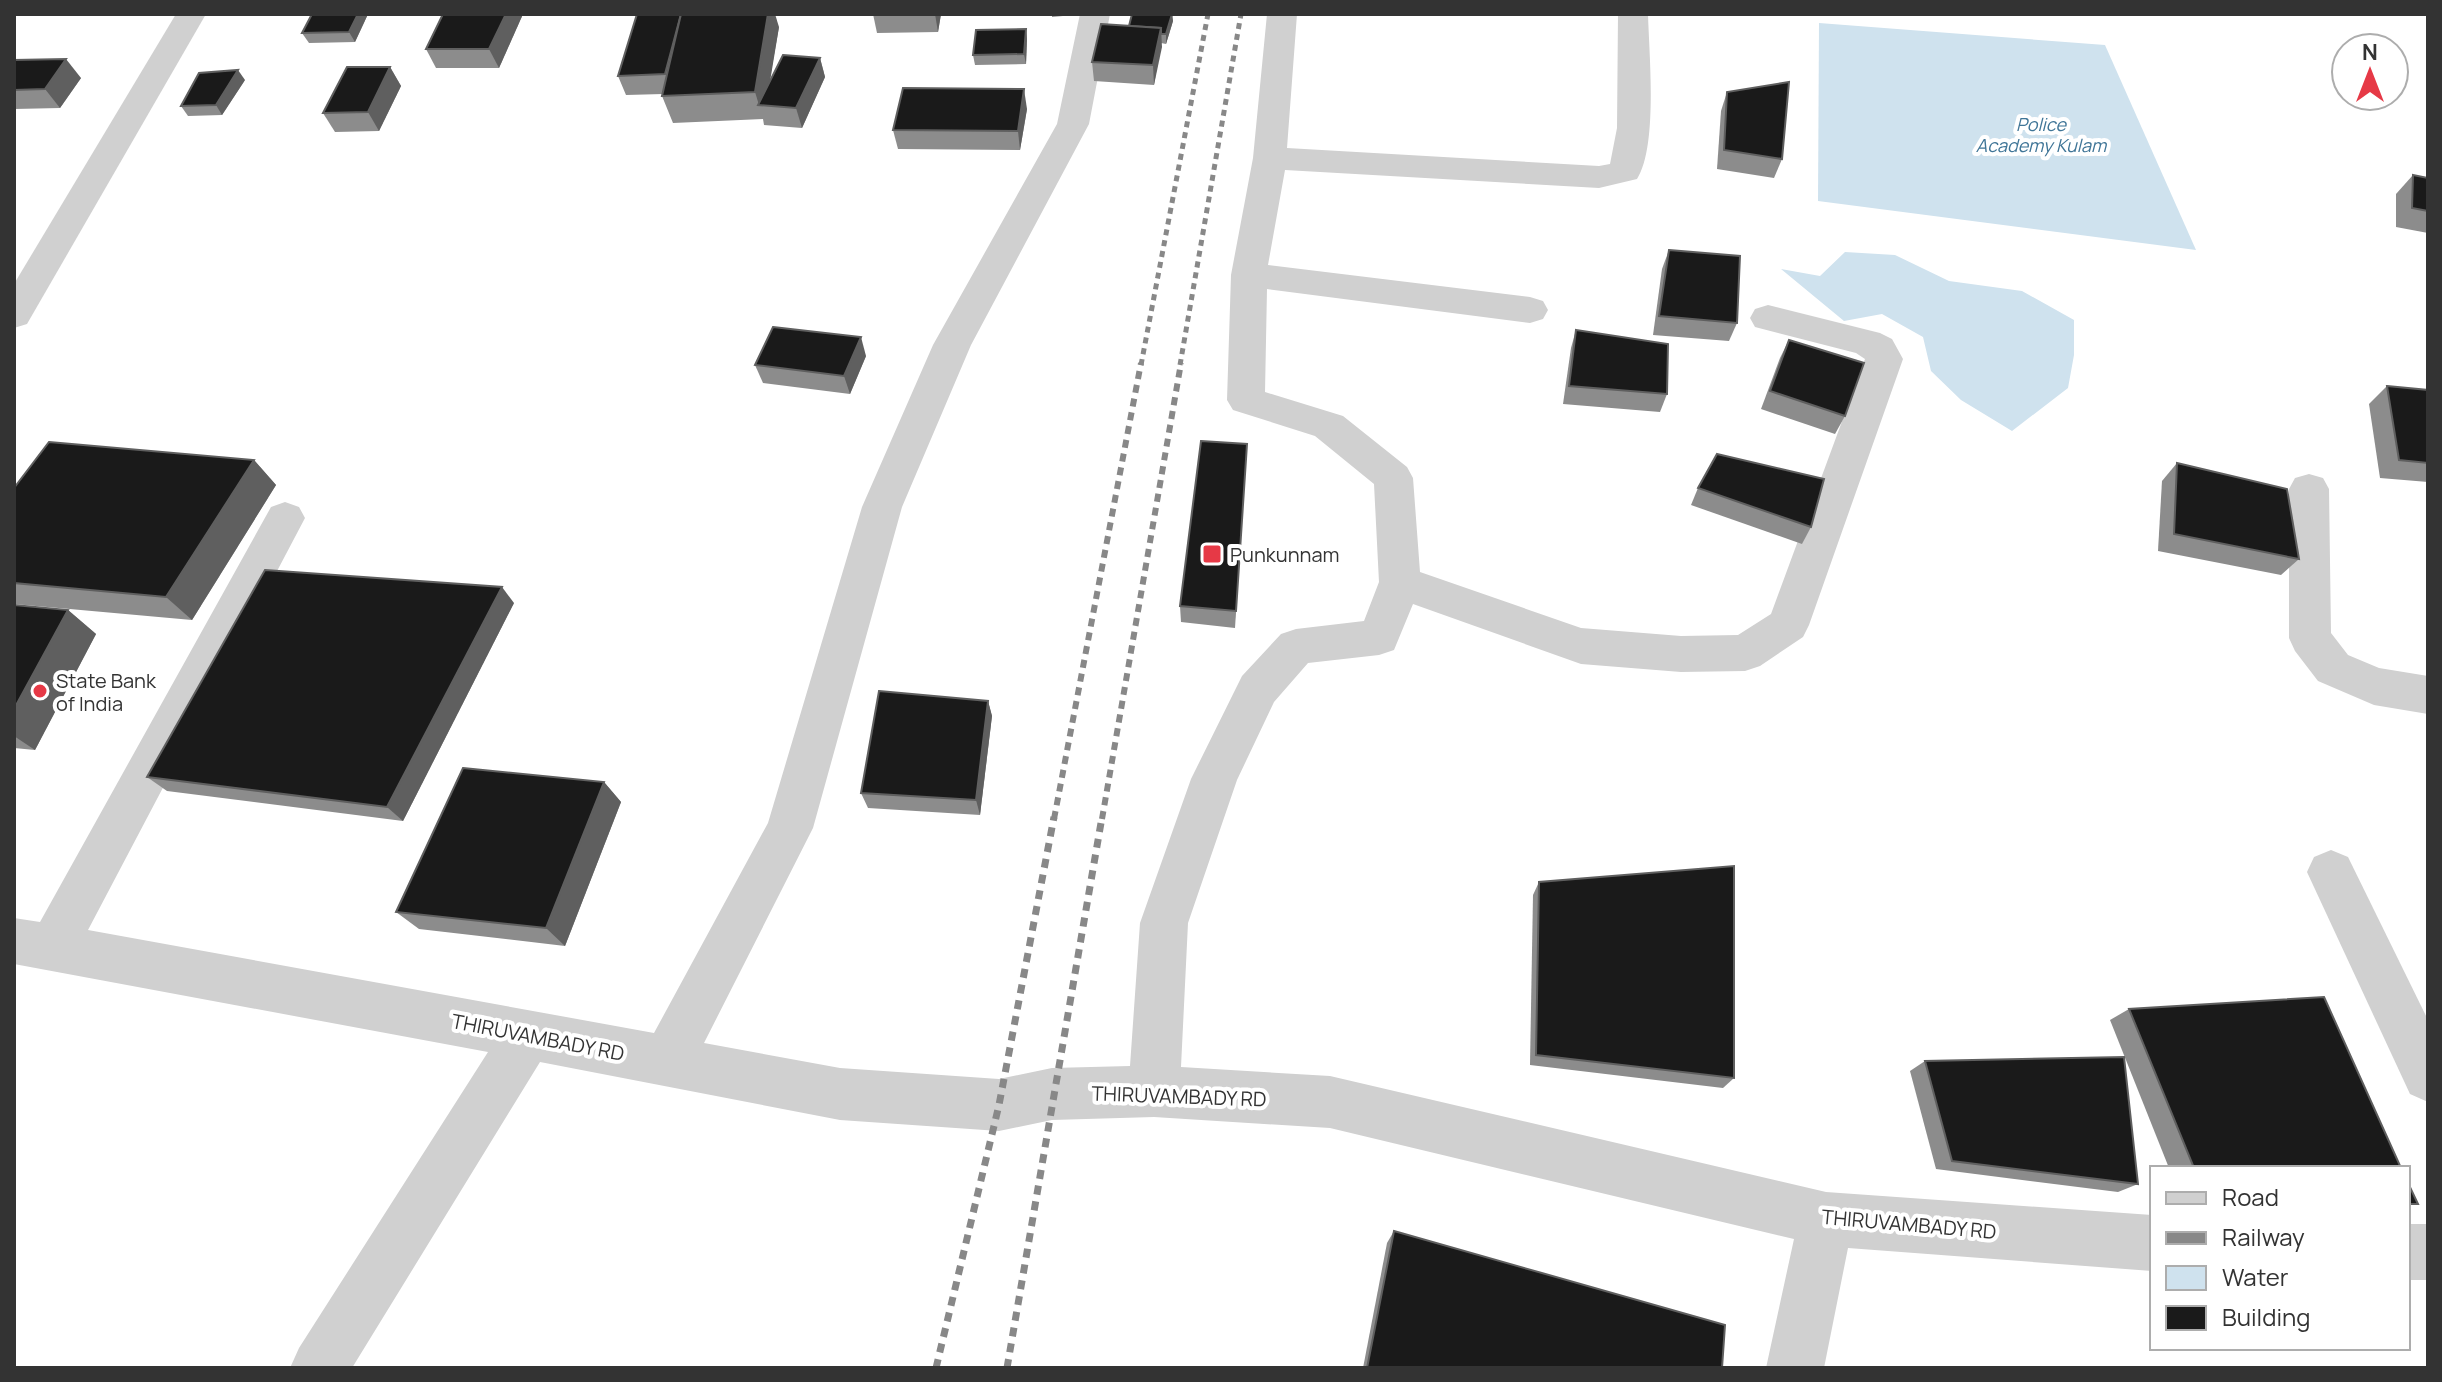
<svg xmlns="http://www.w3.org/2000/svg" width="2442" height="1382" font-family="Manrope,sans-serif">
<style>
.water{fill:#cfe2ee}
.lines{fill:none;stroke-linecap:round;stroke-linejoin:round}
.minor{fill:#d0d0d0;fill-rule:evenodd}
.rail-far2{stroke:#888;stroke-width:5;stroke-dasharray:6 5;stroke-linecap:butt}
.rail-far1{stroke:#888;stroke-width:6;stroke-dasharray:8 6;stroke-linecap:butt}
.rail{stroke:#888;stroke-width:7;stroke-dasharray:9 7;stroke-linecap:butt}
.wall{fill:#8c8c8c}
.shaded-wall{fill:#5f5f5f}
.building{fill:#1a1a1a;stroke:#5f5f5f;stroke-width:2}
.poi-dot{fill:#e63946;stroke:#fff;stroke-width:3}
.labels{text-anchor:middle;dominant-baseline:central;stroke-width:8;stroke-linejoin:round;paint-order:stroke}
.far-water-label{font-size:18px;font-style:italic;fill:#3f7597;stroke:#fff}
.poi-label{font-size:20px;fill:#333;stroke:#fff;text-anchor:start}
.street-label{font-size:20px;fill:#333;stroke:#fff}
</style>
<rect width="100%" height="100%" fill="#fff"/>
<g class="water">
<polygon points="1819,23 2105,45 2196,250 1818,201"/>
<polygon points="1845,252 1895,255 1949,281 2022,291 2074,320 2074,355 2068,388 2012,431 1961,400 1931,371 1923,337 1882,314 1844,321 1781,269 1820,276"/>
</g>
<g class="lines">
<g class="minor">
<polygon points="176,14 206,14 27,324 14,328 14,284"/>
<path d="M 1080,14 L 1110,14 L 1089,124 L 971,345 L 902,507 L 813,828 L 704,1043 L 840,1068 L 999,1079 L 1052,1068 L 1130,1066 L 1140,923 L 1191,779 L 1242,676 L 1281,634 L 1296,629 L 1364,621 L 1379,582 L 1374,484 L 1315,436 L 1233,410 L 1227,400 L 1231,275 L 1253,158 L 1267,14 L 1297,14 L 1287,148 L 1599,166 L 1610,164 L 1617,128 L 1618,14 L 1648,14 C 1649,54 1658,146 1637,179 L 1599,188 L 1285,170 L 1268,265 L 1530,297 L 1543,301 L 1548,310 L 1543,319 L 1530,323 L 1267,289 L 1265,392 L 1343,416 L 1407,467 L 1413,478 L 1420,572 L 1581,628 L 1681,636 L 1738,635 L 1771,614 L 1865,359 L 1856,353 L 1755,327 L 1750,318 L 1755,309 L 1768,305 L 1880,333 L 1892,339 L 1903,359 L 1809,625 L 1803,637 L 1760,666 L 1745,671 L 1681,672 L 1581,664 L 1413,604 L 1394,650 L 1379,655 L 1308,663 L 1274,702 L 1237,780 L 1188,923 L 1181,1067 L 1330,1076 L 1826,1192 L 2152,1215 L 2152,1271 L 1848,1248 L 1824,1368 L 1766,1368 L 1794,1239 L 1330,1128 L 1154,1117 L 1052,1120 L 999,1131 L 840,1120 L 540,1062 L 352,1368 L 290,1368 L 299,1348 L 488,1052 L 14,964 L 14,918 L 40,922 L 271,507 L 285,502 L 299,507 L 305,518 L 88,930 L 654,1033 L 768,823 L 862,507 L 933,345 L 1057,124 Z"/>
<polygon points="2309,474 2323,478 2329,489 2331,633 2348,655 2379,668 2428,676 2428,714 2374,705 2318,681 2295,651 2289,638 2289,489 2295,478"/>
<polygon points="2331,850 2348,857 2428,1020 2428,1102 2410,1094 2307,872 2314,857"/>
<rect x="2408" y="1224" width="20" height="56"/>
</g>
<g class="rail-far2">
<polyline points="1141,365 1208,14"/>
<polyline points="1180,365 1241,14"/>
</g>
<g class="rail-far1">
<polyline points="1054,819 1141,363"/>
<polyline points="1102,819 1181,363"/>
</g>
<g class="rail">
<polyline points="936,1368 999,1105 1054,817"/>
<polyline points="1007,1368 1102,817"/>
</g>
</g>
<g class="wall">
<polygon points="312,14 368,14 355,42 309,43 302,33"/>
<polygon points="443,14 523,14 499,68 436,68 426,49"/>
<polygon points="873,14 941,14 938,32 877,33"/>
<polygon points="1052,14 1085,14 1052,17"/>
<polygon points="1132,14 1172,14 1173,21 1166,44 1161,43 1154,85 1094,81 1092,62 1129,26"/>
<polygon points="779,27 769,83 820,58 825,77 802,128 764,125 763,119 673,123 662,96 663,94 626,95 618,76"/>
<polygon points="1026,29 1027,39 1026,64 975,65 973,55"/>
<polygon points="14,60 81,78 60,108 14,109"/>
<polygon points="390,67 401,86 379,131 335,132 323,113"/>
<polygon points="245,80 222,115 188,116 181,106"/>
<polygon points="1727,92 1782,159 1774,178 1717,169 1721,111"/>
<polygon points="1027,109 1020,150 898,149 893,130"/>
<polygon points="2413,175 2428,178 2428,233 2396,227 2396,194"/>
<polygon points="1669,250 1737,323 1729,341 1653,335 1662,269"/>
<polygon points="1576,330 1667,394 1660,412 1563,404 1571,348"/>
<polygon points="1789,340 1845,416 1835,434 1761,409 1780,358"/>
<polygon points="866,356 850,394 763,383 755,365"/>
<polygon points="2387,386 2428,390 2428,482 2380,478 2369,404"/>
<polygon points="254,460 276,485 192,620 14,604 14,488"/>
<polygon points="1246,461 1235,628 1181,622 1180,606"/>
<polygon points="2177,463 2299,559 2281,575 2158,551 2162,481"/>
<polygon points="1698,488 1811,527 1802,544 1691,505"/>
<polygon points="514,603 403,821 167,791 147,777"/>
<polygon points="14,605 68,610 96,634 35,750 14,748"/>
<polygon points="988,701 992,716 980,815 868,808 861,793"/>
<polygon points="604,782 621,802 565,946 419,929 396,912"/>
<polygon points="1539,882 1734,1078 1723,1088 1530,1065 1533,895"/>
<polygon points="2129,1009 2401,1168 2169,1168 2110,1020"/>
<polygon points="1925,1061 2138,1184 2118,1192 1936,1169 1910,1071"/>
<polygon points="1394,1231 1722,1368 1363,1368 1387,1243"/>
</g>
<g class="shaded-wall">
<polygon points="358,14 368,14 355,42 349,32"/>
<polygon points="506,14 523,14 499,68 489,49"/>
<polygon points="768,14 775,14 779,27 766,106 759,105 755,92"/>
<polygon points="935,14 941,14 938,32"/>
<polygon points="1172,14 1173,21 1166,44 1166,34"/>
<polygon points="1161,28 1162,47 1154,85 1153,65"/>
<polygon points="1026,29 1027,39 1026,64 1024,54"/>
<polygon points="820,58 825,77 802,128 796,108"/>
<polygon points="66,59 81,78 60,108 45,89"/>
<polygon points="390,67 401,86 379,131 368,112"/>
<polygon points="238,70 245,80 222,115 216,105"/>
<polygon points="1024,89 1027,109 1020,150 1018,131"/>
<polygon points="861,337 866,356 850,394 844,376"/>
<polygon points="254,460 276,485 192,620 166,597"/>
<polygon points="502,587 514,603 403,821 387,807"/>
<polygon points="68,610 96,634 35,750 14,736 14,709"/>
<polygon points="988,701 992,716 980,815 976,800"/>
<polygon points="604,782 621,802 565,946 546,928"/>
</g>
<g class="building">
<polygon points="312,14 358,14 349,32 302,33"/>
<polygon points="443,14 506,14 489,49 426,49"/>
<polygon points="637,14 681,14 665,74 618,76"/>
<polygon points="681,14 768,14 755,92 662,96"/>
<polygon points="1132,14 1172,14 1166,34 1161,34 1161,28 1129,26"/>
<polygon points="1101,24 1161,28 1153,65 1092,62"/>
<polygon points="1026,29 1024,54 973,55 976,30"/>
<polygon points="783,55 820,58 796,108 758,105"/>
<polygon points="66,59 45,89 14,90 14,60"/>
<polygon points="347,67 390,67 368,112 323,113"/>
<polygon points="238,70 216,105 181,106 199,73"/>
<polygon points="1789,82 1782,159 1724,150 1727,92"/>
<polygon points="903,88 1024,89 1018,131 893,130"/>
<polygon points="2413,175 2428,178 2428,211 2412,208"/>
<polygon points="1669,250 1740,256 1737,323 1659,316"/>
<polygon points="773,327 861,337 844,376 755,365"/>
<polygon points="1576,330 1668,344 1667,394 1569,386"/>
<polygon points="1789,340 1864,363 1845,416 1770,391"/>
<polygon points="2387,386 2428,390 2428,463 2399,460"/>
<polygon points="1201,441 1247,444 1236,611 1180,606"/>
<polygon points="49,442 254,460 166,597 14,583 14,488"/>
<polygon points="1717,454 1824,479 1811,527 1698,488"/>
<polygon points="2177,463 2287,489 2299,559 2174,534"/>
<polygon points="265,570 502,587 387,807 147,777"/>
<polygon points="14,605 68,610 14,709"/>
<polygon points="879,691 988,701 976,800 861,793"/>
<polygon points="463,768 604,782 546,928 396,912"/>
<polygon points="1734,866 1734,1078 1536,1055 1539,882"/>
<polygon points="2324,997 2401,1168 2194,1168 2129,1009"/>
<polygon points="2124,1057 2138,1184 1952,1161 1925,1061"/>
<polygon points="2408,1183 2418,1204 2408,1204"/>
<polygon points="1394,1231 1725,1325 1722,1368 1367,1368"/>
</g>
<g class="poi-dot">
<rect x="1202" y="544" width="20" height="20" rx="4"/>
<circle cx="40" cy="691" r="8"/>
</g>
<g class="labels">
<g class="far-water-label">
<text x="2041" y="124">Police<tspan x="2041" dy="21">Academy Kulam</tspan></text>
</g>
<g class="poi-label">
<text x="1230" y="554">Punkunnam</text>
<text x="56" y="680">State Bank<tspan x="56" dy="23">of India</tspan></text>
</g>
<g class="street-label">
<text transform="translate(538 1037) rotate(11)">THIRUVAMBADY RD</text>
<text transform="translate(1179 1096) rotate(2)">THIRUVAMBADY RD</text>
<text transform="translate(1909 1224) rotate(5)">THIRUVAMBADY RD</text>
</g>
</g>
<rect width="2442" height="1382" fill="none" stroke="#333333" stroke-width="32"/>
<rect x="2150" y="1166" width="260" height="184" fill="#ffffff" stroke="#adadad" stroke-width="2"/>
<rect x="2166" y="1192" width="40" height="12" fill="#d0d0d0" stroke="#adadad" stroke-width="2"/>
<text x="2222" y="1206" font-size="24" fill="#333333">Road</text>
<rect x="2166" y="1232" width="40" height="12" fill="#888888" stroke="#adadad" stroke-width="2"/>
<text x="2222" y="1246" font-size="24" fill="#333333">Railway</text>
<rect x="2166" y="1266" width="40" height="24" fill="#cfe2ee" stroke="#adadad" stroke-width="2"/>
<text x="2222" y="1286" font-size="24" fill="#333333">Water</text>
<rect x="2166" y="1306" width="40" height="24" fill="#1a1a1a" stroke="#adadad" stroke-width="2"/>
<text x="2222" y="1326" font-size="24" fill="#333333">Building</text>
<g transform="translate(2370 72)"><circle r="38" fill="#ffffff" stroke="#adadad" stroke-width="2"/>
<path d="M0-6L14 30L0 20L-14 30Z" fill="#e63946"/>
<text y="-12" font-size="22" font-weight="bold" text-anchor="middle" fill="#333333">N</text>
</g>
</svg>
